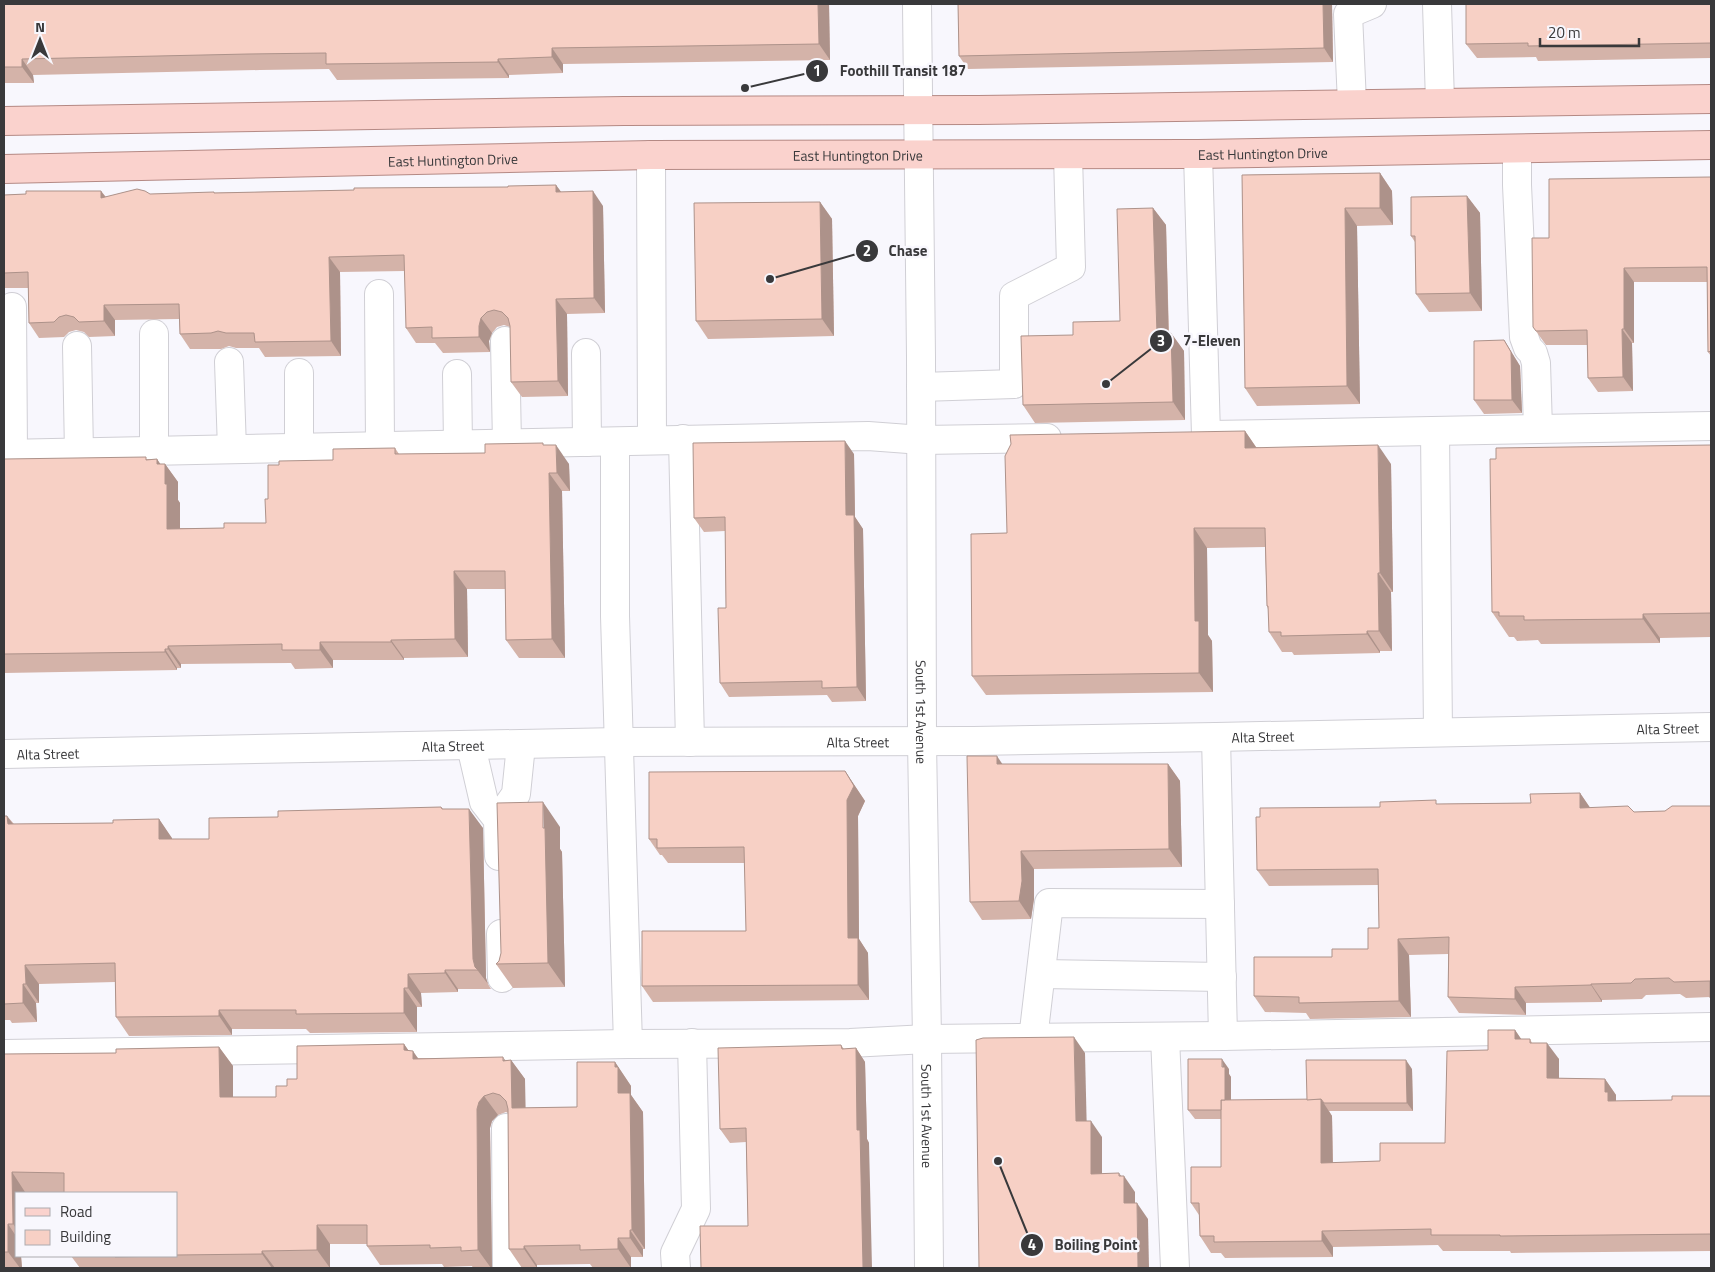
<svg xmlns="http://www.w3.org/2000/svg" width="1715" height="1272" font-family="'Titillium Web',sans-serif">
<style>
.lines{fill:none;stroke-linecap:round;stroke-linejoin:round}
.minor-casing{stroke:#d0cfd5;stroke-width:30}
.major-casing{stroke:#b48984;stroke-width:30}
.minor{stroke:#fff;stroke-width:28}
.major{stroke:#fad2cd;stroke-width:28}
.wall{fill:#d4b3a9}
.shaded-wall{fill:#ad928a}
.building{fill:#f7d0c5;stroke:#ad928a}
.labels{text-anchor:middle;dominant-baseline:central;stroke-width:5;stroke-linejoin:round;paint-order:stroke}
.street-label{font-size:14px;fill:#39393b;stroke:#f8f7fd}
.leader{fill:none;stroke:#39393b;stroke-width:2}
.callout-dot{fill:#39393b;stroke:#f8f7fd;stroke-width:2}
.mark-label{font-size:15px;text-anchor:middle;font-weight:bold;fill:#fff}
.callout-label{font-size:15px;text-anchor:middle;font-weight:bold;fill:#39393b;stroke:#f8f7fd;stroke-width:5;stroke-linejoin:round;paint-order:stroke}
</style>
<rect width="100%" height="100%" fill="#f8f7fd"/>
<g class="lines">
<g class="minor-casing">
<g id="minor">
<path id="s1" d="M 917,4 L 921,357 L 922,741 L 927,1039 L 929,1268"/>
<polyline points="1437,4 1440,102"/>
<polyline points="1352,103 1348,14 1372,4"/>
<polyline points="1517,149 1517,185 1524,337 1528,348 1533,353 1536,363 1538,429"/>
<polyline points="1198,154 1206,435"/>
<polyline points="651,155 652,440"/>
<polyline points="379,294 380,446"/>
<polyline points="12,307 13,454"/>
<polyline points="154,334 154,451"/>
<polyline points="505,341 507,444"/>
<polyline points="77,346 79,453"/>
<polyline points="586,353 587,442"/>
<polyline points="229,362 232,449"/>
<polyline points="299,373 299,448"/>
<polyline points="457,374 458,445"/>
<polyline points="921,387 1014,384 1014,296 1071,267 1068,155"/>
<polyline points="1435,431 1438,732"/>
<polyline points="1210,435 1711,426"/>
<polyline points="683,439 690,742"/>
<polyline points="615,442 615,616 628,1044"/>
<polyline points="4,454 868,436 922,440 1047,438"/>
<polyline points="1216,737 1223,1036"/>
<polyline points="471,746 484,802 498,820 499,856"/>
<path id="s2" d="M 4,754 L 619,742 L 973,741 L 1216,737 L 1711,727"/>
<polyline points="498,820 516,794 521,745"/>
<polyline points="501,934 502,978"/>
<polyline points="1042,974 1222,977"/>
<polyline points="1165,1037 1175,1268"/>
<polyline points="1033,1039 1049,903 1220,904"/>
<polyline points="4,1054 628,1044 850,1043 927,1039 1223,1036 1711,1027"/>
<polyline points="506,1128 507,1268"/>
<polyline points="676,1268 675,1253 696,1209 692,1043"/>
</g>
</g>
<g class="major-casing">
<g id="major">
<polyline points="4,121 624,111 978,110 1711,99"/>
<path id="s3" d="M 4,169 L 651,155 L 1198,154 L 1711,145"/>
</g>
</g>
<use href="#minor" class="minor"/>
<use href="#major" class="major"/>
</g>
<g class="wall">
<polygon points="4,4 829,4 830,60 563,64 563,73 509,75 509,78 337,80 329,69 260,70 33,75 34,83 4,83"/>
<polygon points="958,4 1332,4 1333,62 968,69 959,56"/>
<polygon points="1711,4 1711,58 1538,61 1536,57 1477,58 1466,44"/>
<polygon points="1380,173 1392,191 1393,225 1357,226 1360,404 1257,406 1245,388 1242,175"/>
<polygon points="1711,177 1711,356 1708,352 1707,282 1634,282 1634,343 1632,343 1633,391 1598,392 1588,378 1587,345 1546,345 1533,327 1549,238"/>
<polygon points="556,185 561,192 603,206 605,313 567,314 568,396 522,397 511,382 510,327 504,325 497,327 492,333 489,341 490,352 443,353 435,343 416,343 406,328 405,271 340,272 341,356 265,357 259,348 236,348 229,346 221,349 190,349 180,334 179,319 115,320 115,336 89,337 84,332 76,330 69,332 64,337 39,338 29,323 28,288 4,288 4,195 101,191 106,197 150,194 508,187"/>
<polygon points="1467,196 1480,213 1482,311 1429,312 1416,294 1415,242 1411,236"/>
<polygon points="820,202 832,219 834,336 708,339 696,321"/>
<polygon points="1153,208 1166,225 1169,334 1171,333 1184,351 1185,420 1035,423 1023,405 1073,335 1120,321"/>
<polygon points="1504,340 1520,366 1522,413 1484,414 1474,400"/>
<polygon points="1245,431 1256,447 1391,464 1393,592 1391,592 1392,651 1380,651 1380,653 1294,655 1292,652 1282,652 1269,632 1268,609 1267,606 1265,547 1207,548 1208,635 1212,641 1213,692 986,695 972,676 1007,533"/>
<polygon points="544,445 569,464 570,491 562,491 565,658 519,658 506,640 505,589 467,589 468,657 404,658 404,660 333,660 333,668 295,669 291,663 181,664 181,668 177,668 177,670 4,673 4,459 157,459 160,464 165,464 178,482 178,500 180,503 180,528 224,528 266,523 268,499 279,465 333,460 395,448 399,454 485,453"/>
<polygon points="1711,445 1711,637 1660,638 1660,643 1541,644 1538,640 1517,641 1514,637 1509,637 1492,612"/>
<polygon points="854,454 855,517 863,529 866,701 832,702 827,695 729,697 720,683 726,608 725,531 704,532 694,518"/>
<polygon points="1002,764 1168,764 1180,781 1182,867 1034,869 1034,899 1031,919 982,920 970,902"/>
<polygon points="845,771 865,801 858,816 859,939 868,953 869,1000 653,1002 642,986 746,931 745,863 668,863 662,855 660,855 649,839"/>
<polygon points="1580,793 1590,808 1634,812 1665,811 1711,806 1711,999 1710,997 1686,998 1680,994 1646,995 1642,999 1602,1000 1602,1002 1526,1003 1526,1015 1459,1013 1448,997 1448,954 1409,955 1411,1017 1310,1019 1306,1013 1265,1012 1254,996 1332,957 1368,949 1379,928 1378,885 1269,886 1257,870 1439,804 1531,803"/>
<polygon points="441,807 443,809 483,828 486,978 488,984 491,989 458,989 458,992 421,993 422,1007 417,1007 417,1032 310,1033 306,1029 232,1029 232,1035 129,1036 116,1017 115,982 39,984 39,1003 36,1003 37,1022 12,1023 10,1020 4,1020 4,816 7,816 14,824 113,823 159,819 172,839 209,839 278,817"/>
<polygon points="560,827 560,849 562,852 565,987 513,988 496,964 499,961"/>
<polygon points="1515,1030 1521,1039 1530,1039 1532,1043 1559,1059 1559,1078 1605,1079 1616,1095 1616,1101 1672,1100 1711,1096 1711,1251 1511,1253 1510,1251 1443,1251 1438,1245 1333,1247 1333,1257 1225,1258 1221,1253 1211,1253 1200,1236 1199,1215 1191,1203 1221,1167 1221,1119 1195,1119 1188,1110 1229,1069 1229,1074 1231,1077 1231,1100 1307,1100 1412,1069 1413,1111 1329,1111 1332,1116 1333,1163 1380,1161 1445,1143 1488,1050"/>
<polygon points="404,1044 408,1050 418,1058 511,1060 525,1079 525,1108 577,1107 615,1062 631,1086 631,1095 643,1112 645,1249 643,1249 643,1257 631,1257 631,1268 593,1268 590,1264 537,1265 537,1268 522,1268 509,1249 508,1113 506,1112 498,1115 492,1121 490,1128 492,1268 473,1268 472,1266 444,1267 442,1264 380,1265 367,1246 367,1244 330,1244 330,1268 80,1268 71,1256 176,1256 64,1192 25,1192 25,1193 16,1193 16,1256 21,1256 22,1268 4,1268 4,1054 116,1053 219,1047 233,1066 233,1097 276,1097 287,1086 297,1079"/>
<polygon points="841,1045 844,1049 856,1048 865,1062 867,1139 869,1143 748,1226 746,1142 730,1143 720,1129"/>
</g>
<g class="shaded-wall">
<polygon points="818,4 829,4 830,60 819,44"/>
<polygon points="1323,4 1332,4 1333,62 1324,48"/>
<polygon points="552,48 563,64 563,73 552,57"/>
<polygon points="22,59 33,75 34,83 22,67"/>
<polygon points="498,59 509,75 509,78 498,62"/>
<polygon points="1380,173 1392,191 1393,225 1380,208"/>
<polygon points="556,185 567,200 556,192"/>
<polygon points="101,191 112,206 101,198"/>
<polygon points="593,191 603,206 605,313 594,298"/>
<polygon points="1467,196 1480,213 1482,311 1470,293"/>
<polygon points="820,202 832,219 834,336 822,319"/>
<polygon points="1153,208 1166,225 1169,351 1157,334"/>
<polygon points="1345,208 1357,226 1360,404 1347,386"/>
<polygon points="329,257 340,272 341,356 331,341"/>
<polygon points="1624,268 1634,282 1634,343 1624,329"/>
<polygon points="556,299 567,314 568,396 558,381"/>
<polygon points="104,305 115,320 115,336 104,321"/>
<polygon points="481,318 492,333 489,341 490,352 479,337 479,326"/>
<polygon points="1622,329 1632,343 1633,391 1623,377"/>
<polygon points="1171,333 1184,351 1185,420 1173,402"/>
<polygon points="1504,340 1520,366 1522,413 1512,400"/>
<polygon points="1245,431 1258,450 1245,448"/>
<polygon points="845,441 854,454 855,517 863,529 866,701 857,687 846,515"/>
<polygon points="556,445 569,464 570,491 557,473"/>
<polygon points="1378,445 1391,464 1393,592 1380,573"/>
<polygon points="157,459 165,471 165,464 178,482 178,500 180,503 180,547 167,529 165,484 157,464"/>
<polygon points="549,473 562,491 565,658 552,639"/>
<polygon points="1194,528 1207,548 1208,635 1212,641 1213,692 1199,673 1195,621"/>
<polygon points="454,571 467,589 468,657 455,639"/>
<polygon points="1378,573 1391,592 1392,651 1379,631"/>
<polygon points="1643,614 1660,638 1660,643 1643,619"/>
<polygon points="1367,631 1380,651 1380,653 1367,634"/>
<polygon points="391,640 404,658 404,660 391,642"/>
<polygon points="320,642 333,660 333,668 320,650"/>
<polygon points="168,646 181,664 181,668 168,649"/>
<polygon points="165,649 177,668 177,670 165,652"/>
<polygon points="997,756 1009,774 997,764"/>
<polygon points="1168,764 1180,781 1182,867 1169,849"/>
<polygon points="845,771 865,801 858,816 859,939 868,953 869,1000 858,985 848,938"/>
<polygon points="1580,793 1591,809 1580,808"/>
<polygon points="543,802 560,827 560,849 562,852 565,987 548,963"/>
<polygon points="469,809 483,828 486,978 488,984 475,967 473,959"/>
<polygon points="7,816 21,835 8,824"/>
<polygon points="159,819 172,838 172,858 159,839"/>
<polygon points="1021,851 1034,869 1034,899 1031,919 1019,901"/>
<polygon points="1398,939 1409,955 1411,1017 1399,1001"/>
<polygon points="25,965 39,984 39,1003 26,984"/>
<polygon points="445,970 458,989 458,992 445,973"/>
<polygon points="408,974 421,993 422,1007 408,988"/>
<polygon points="23,984 36,1003 37,1022 23,1003"/>
<polygon points="1591,984 1602,1000 1602,1002 1591,985"/>
<polygon points="1515,987 1526,1003 1526,1015 1515,999"/>
<polygon points="404,988 417,1007 417,1032 404,1013"/>
<polygon points="219,1010 232,1029 232,1035 219,1016"/>
<polygon points="1515,1030 1526,1046 1515,1039"/>
<polygon points="1074,1037 1085,1053 1087,1137 1076,1121"/>
<polygon points="1547,1043 1559,1059 1559,1094 1547,1078"/>
<polygon points="404,1044 413,1057 413,1051 426,1070 404,1050"/>
<polygon points="219,1047 233,1066 233,1116 220,1097"/>
<polygon points="856,1048 865,1062 867,1139 869,1143 872,1268 863,1268 857,1130"/>
<polygon points="503,1057 511,1069 511,1060 525,1079 526,1127 512,1108"/>
<polygon points="1222,1059 1229,1069 1229,1074 1231,1077 1231,1119 1225,1110"/>
<polygon points="1406,1060 1412,1069 1413,1111 1407,1103"/>
<polygon points="615,1062 631,1086 631,1095 643,1112 645,1249 632,1230"/>
<polygon points="1605,1079 1616,1095 1616,1104 1608,1101 1605,1092"/>
<polygon points="484,1096 498,1115 492,1121 490,1128 492,1268 491,1268 478,1250 477,1109 479,1102"/>
<polygon points="1321,1099 1332,1116 1333,1179 1321,1163"/>
<polygon points="1091,1121 1102,1137 1102,1189 1091,1174"/>
<polygon points="12,1172 25,1192 25,1193 16,1193 16,1228 13,1224"/>
<polygon points="1119,1173 1124,1180 1124,1176 1135,1192 1135,1219 1124,1203"/>
<polygon points="1137,1203 1148,1219 1149,1268 1138,1268"/>
<polygon points="8,1224 16,1236 16,1256 21,1256 22,1268 20,1268 8,1252"/>
<polygon points="317,1225 330,1244 330,1268 317,1250"/>
<polygon points="630,1230 643,1249 643,1257 630,1238"/>
<polygon points="1322,1231 1333,1247 1333,1257 1322,1241"/>
<polygon points="618,1238 631,1257 631,1268 618,1249"/>
<polygon points="524,1246 537,1265 537,1268 524,1249"/>
<polygon points="262,1251 275,1268 272,1268 262,1254"/>
</g>
<g class="building">
<polygon points="4,4 818,4 819,44 552,48 552,57 498,59 498,62 326,64 326,53 248,54 22,59 22,67 4,67"/>
<polygon points="958,4 1323,4 1324,48 959,56"/>
<polygon points="1466,4 1711,4 1711,43 1528,46 1528,43 1466,44"/>
<polygon points="1380,173 1380,208 1345,208 1347,386 1245,388 1242,175"/>
<polygon points="1711,177 1711,351 1708,352 1707,267 1624,268 1624,329 1622,329 1623,377 1588,378 1587,330 1536,331 1533,327 1532,238 1549,238 1549,179"/>
<polygon points="556,185 556,192 593,191 594,298 556,299 558,381 511,382 510,326 508,318 502,312 494,310 487,312 481,318 479,326 479,337 432,338 432,327 406,328 404,255 329,257 331,341 255,342 254,333 226,333 218,331 211,333 180,334 179,304 104,305 104,321 79,322 74,317 66,315 59,317 54,322 29,323 28,272 4,273 4,195 26,194 26,191 101,191 101,198 137,189 145,191 150,194 214,192 214,193 354,190 354,188 508,187 508,186"/>
<polygon points="1467,196 1470,293 1416,294 1415,236 1411,236 1411,197"/>
<polygon points="820,202 822,319 696,321 694,203"/>
<polygon points="1153,208 1157,334 1171,333 1173,402 1023,405 1021,336 1073,335 1073,322 1120,321 1117,209"/>
<polygon points="1504,340 1511,352 1512,400 1474,400 1474,341"/>
<polygon points="1245,431 1245,448 1378,445 1380,573 1378,573 1379,631 1367,631 1367,634 1281,636 1281,632 1269,632 1268,606 1267,606 1265,528 1194,528 1195,621 1199,621 1199,673 972,676 971,534 1007,533 1005,456 1011,444 1010,435"/>
<polygon points="845,441 846,515 854,515 857,687 822,688 822,681 720,683 718,608 726,608 725,517 694,518 693,443"/>
<polygon points="543,443 543,445 556,445 557,473 549,473 552,639 506,640 505,571 454,571 455,639 391,640 391,642 320,642 320,650 282,650 282,644 168,646 168,649 165,649 165,652 4,654 4,459 146,457 146,460 157,459 157,464 165,464 165,484 167,484 167,529 224,528 224,523 266,523 265,499 268,499 268,465 279,465 279,461 333,460 333,449 395,448 395,454 485,453 485,444"/>
<polygon points="1711,445 1711,613 1643,614 1643,619 1524,620 1524,616 1499,616 1499,612 1492,612 1490,459 1496,459 1496,448"/>
<polygon points="967,756 997,756 997,764 1168,764 1169,849 1021,851 1022,881 1019,901 970,902"/>
<polygon points="845,771 854,786 847,800 848,938 858,938 858,985 642,986 642,931 746,931 744,847 657,848 657,839 649,839 649,772"/>
<polygon points="1580,793 1580,808 1628,806 1634,812 1665,811 1672,806 1711,806 1711,998 1710,998 1710,981 1674,982 1669,978 1635,979 1631,983 1591,984 1591,985 1515,987 1515,999 1448,997 1449,937 1398,939 1399,1001 1299,1003 1299,997 1254,996 1254,957 1332,957 1332,949 1368,949 1368,928 1379,928 1378,869 1257,870 1256,817 1260,817 1260,808 1380,807 1380,802 1436,800 1436,804 1531,803 1530,794"/>
<polygon points="543,802 543,828 545,828 548,963 496,964 499,961 501,953 497,803"/>
<polygon points="441,807 442,809 469,809 473,959 475,967 478,970 445,970 445,973 408,974 408,988 404,988 404,1013 296,1014 296,1010 219,1010 219,1016 116,1017 115,963 25,965 26,984 23,984 23,1003 4,1004 4,816 7,816 8,824 113,823 113,820 159,819 159,839 209,839 209,818 278,817 278,811"/>
<polygon points="1488,1030 1515,1030 1515,1039 1530,1039 1530,1043 1547,1043 1547,1078 1605,1079 1605,1092 1608,1092 1608,1101 1672,1100 1672,1096 1711,1096 1711,1234 1500,1236 1500,1235 1431,1235 1431,1229 1322,1231 1322,1241 1214,1242 1214,1236 1200,1236 1199,1203 1191,1203 1191,1167 1221,1167 1221,1100 1321,1099 1321,1163 1380,1161 1380,1143 1445,1143 1447,1051 1488,1050"/>
<polygon points="1074,1037 1076,1121 1091,1121 1091,1174 1119,1173 1119,1176 1124,1176 1124,1203 1137,1203 1138,1268 979,1268 976,1040 983,1038"/>
<polygon points="404,1044 404,1050 413,1051 413,1059 503,1057 503,1061 511,1060 512,1108 577,1107 577,1062 615,1062 615,1067 618,1067 618,1093 630,1093 632,1230 630,1230 630,1238 618,1238 618,1249 580,1250 580,1245 524,1246 524,1249 509,1249 508,1109 506,1101 500,1095 493,1093 484,1096 479,1102 477,1109 478,1250 461,1251 461,1247 430,1248 430,1245 367,1246 367,1225 317,1225 317,1250 262,1251 262,1254 176,1255 176,1193 64,1193 64,1173 12,1172 13,1224 8,1224 8,1252 4,1252 4,1054 116,1053 116,1049 219,1047 220,1097 276,1097 276,1086 287,1086 287,1079 297,1079 297,1046"/>
<polygon points="841,1045 842,1049 856,1048 857,1130 860,1130 863,1268 701,1268 700,1226 748,1226 746,1128 720,1129 718,1048"/>
<polygon points="1188,1059 1222,1059 1222,1067 1225,1067 1225,1100 1221,1100 1221,1110 1188,1110"/>
<polygon points="1306,1060 1406,1060 1407,1103 1324,1103 1321,1099 1307,1100"/>
<polygon points="115,1256 161,1256 115,1257"/>
</g>
<g class="labels">
<g class="street-label">
<text stroke="none"><textPath href="#s3" startOffset="1259">East Huntington Drive</textPath></text>
<text stroke="none"><textPath href="#s3" startOffset="854">East Huntington Drive</textPath></text>
<text stroke="none"><textPath href="#s3" startOffset="449">East Huntington Drive</textPath></text>
<text stroke="none"><textPath href="#s1" startOffset="708">South 1st Avenue</textPath></text>
<text stroke="none"><textPath href="#s2" startOffset="1664">Alta Street</textPath></text>
<text stroke="none"><textPath href="#s2" startOffset="1259">Alta Street</textPath></text>
<text stroke="none"><textPath href="#s2" startOffset="854">Alta Street</textPath></text>
<text stroke="none"><textPath href="#s2" startOffset="449">Alta Street</textPath></text>
<text stroke="none"><textPath href="#s2" startOffset="44">Alta Street</textPath></text>
<text stroke="none"><textPath href="#s1" startOffset="1112">South 1st Avenue</textPath></text>
</g>
</g>
<path class="leader" d="M745 88L817 71M770 279L867 251M1106 384L1161 341M998 1161L1032 1245"/>
<g class="callout-dot">
<circle cx="745" cy="88" r="5"/>
<circle cx="770" cy="279" r="5"/>
<circle cx="1106" cy="384" r="5"/>
<circle cx="998" cy="1161" r="5"/>
<circle cx="817" cy="71" r="12"/>
<circle cx="867" cy="251" r="12"/>
<circle cx="1161" cy="341" r="12"/>
<circle cx="1032" cy="1245" r="12"/>
</g>
<g class="mark-label">
<text x="817" y="76">1</text>
<text x="867" y="256">2</text>
<text x="1161" y="346">3</text>
<text x="1032" y="1250">4</text>
</g>
<g class="callout-label">
<text x="903" y="76">Foothill Transit 187</text>
<text x="908" y="256">Chase</text>
<text x="1212" y="346">7-Eleven</text>
<text x="1096" y="1250">Boiling Point</text>
</g>
<rect width="1715" height="1272" fill="none" stroke="#39393b" stroke-width="10"/>
<rect x="15" y="1192" width="162" height="65" fill="#f8f7fd" stroke="#acabaf"/>
<rect x="25" y="1208" width="25" height="8" fill="#fad2cd" stroke="#acabaf"/>
<text x="60" y="1217" font-size="15" fill="#39393b">Road</text>
<rect x="25" y="1230" width="25" height="15" fill="#f7d0c5" stroke="#acabaf"/>
<text x="60" y="1242" font-size="15" fill="#39393b">Building</text>
<g transform="translate(40 40)" stroke="#f8f7fd" stroke-width="4" paint-order="stroke">
<path d="M0-4L9 19L0 12L-9 19Z" fill="#39393b"/>
<text y="-8" font-size="14" font-weight="bold" text-anchor="middle" fill="#39393b">N</text>
</g>
<path d="M1540 38v8h99v-8" fill="none" stroke="#39393b" stroke-width="2.5"/>
<text x="1548" y="38" font-size="15" fill="#39393b" stroke="#f8f7fd" stroke-width="4" paint-order="stroke">20 m</text>
</svg>
